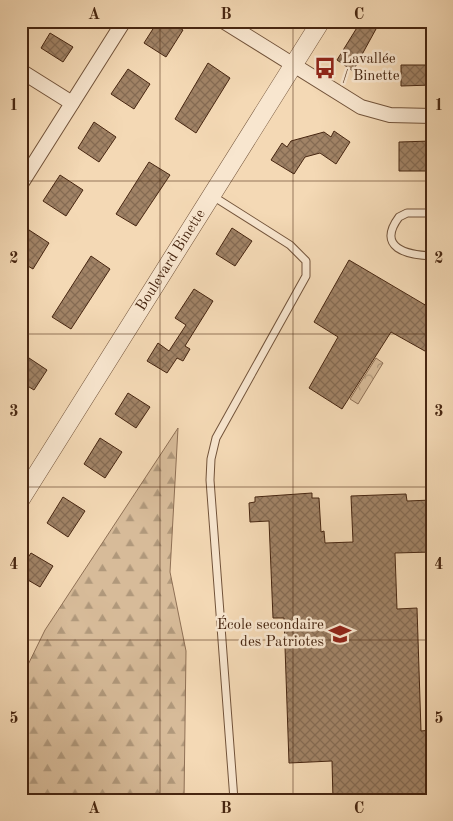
<svg xmlns="http://www.w3.org/2000/svg" width="453" height="821" font-family="'Old Standard TT',serif">
<style>
.forest{fill:url(#forest-firs);stroke:#8f7055}
.park{fill:url(#park-crowns);stroke:#8f7055}
.building{fill:url(#building-cross-hatch);stroke:#472611}
.lines{fill:none;stroke-linecap:round;stroke-linejoin:round}
.service-casing{stroke:#72533a;stroke-width:9}
.minor-casing{stroke:#72533a;stroke-width:16}
.tertiary-casing{stroke:#72533a;stroke-width:19}
.service{stroke:#f8e6cf;stroke-width:7}
.minor{stroke:#f8e6cf;stroke-width:14}
.tertiary{stroke:#f8e6cf;stroke-width:18}
.grid{fill:none;stroke:#472611;stroke-width:1;stroke-opacity:0.55}
.labels{text-anchor:middle;dominant-baseline:central;stroke-width:5;stroke-linejoin:round;paint-order:stroke}
.poi-label{font-size:15px;fill:#472611;stroke:#f8e6cf;text-anchor:start}
.street-label{font-size:15px;fill:#472611;stroke:#f8e6cf}
.neatline{fill:none;stroke:#472611;stroke-width:2}
.grid-label{font-size:16px;text-anchor:middle;font-weight:bold;fill:#472611}
</style>
<defs>
<pattern id="forest-firs" width="22" height="20" patternUnits="userSpaceOnUse" patternTransform="scale(1.25)"><rect width="22" height="20" fill="#d7bb99"/><path d="M5 1l3.5 6h-7zM16 11l3.5 6h-7z" fill="#b0987b"/></pattern>
<pattern id="park-crowns" width="20" height="18" patternUnits="userSpaceOnUse" patternTransform="scale(1.25)"><rect width="20" height="18" fill="#d7bb99"/><path d="M2 6a3 3 0 1 1 6 0M12 15a3 3 0 1 1 6 0" fill="none" stroke="#b0987b"/></pattern>
<pattern id="building-cross-hatch" width="8" height="8" patternUnits="userSpaceOnUse" patternTransform="scale(1.25)"><rect width="8" height="8" fill="#a18366"/><path d="M0 0l8 8M0 8l8-8" fill="none" stroke="#856b53"/></pattern>
</defs>
<rect width="100%" height="100%" fill="#f4d9b5"/>
<filter id="stains"><feTurbulence type="fractalNoise" baseFrequency=".004" numOctaves="4"/><feColorMatrix values="0 0 0 0 .2 0 0 0 0 .09 0 0 0 0 .02 0 0 0 .5 -.17"/></filter>
<radialGradient id="worn" r=".72"><stop offset=".6" stop-color="#630" stop-opacity="0"/><stop offset="1" stop-color="#630" stop-opacity=".3"/></radialGradient>
<polygon class="forest" points="178,428 170,572 186,651 184,800 21,800 21,679 45,630"/>
<polygon class="park" points="376,358 383,363 358,404 350,399"/>
<g class="building">
<polygon points="158,21 168,21 183,30 166,57 144,43"/>
<polygon points="364,21 376,29 353,71 337,60 358,26 360,27"/>
<polygon points="50,33 73,47 63,62 41,48"/>
<polygon points="208,63 230,78 196,133 175,119"/>
<polygon points="401,65 432,65 432,85 401,86"/>
<polygon points="128,69 150,84 134,109 111,94"/>
<polygon points="94,122 116,137 99,162 78,148"/>
<polygon points="334,131 350,142 336,164 320,153 305,157 294,174 271,160 282,143 287,147 291,141 324,132 331,137"/>
<polygon points="432,141 432,171 399,171 399,142"/>
<polygon points="149,162 170,175 136,226 116,214"/>
<polygon points="60,175 83,190 66,216 43,201"/>
<polygon points="26,228 49,243 33,269 21,262 21,235"/>
<polygon points="232,228 252,241 235,266 216,254"/>
<polygon points="91,256 110,269 71,329 52,317"/>
<polygon points="349,260 432,309 432,355 391,332 342,409 309,388 338,337 314,322"/>
<polygon points="194,289 213,301 185,346 190,349 183,361 177,358 167,373 147,361 158,343 169,351 186,325 175,318"/>
<polygon points="26,356 47,370 34,390 21,382 21,364"/>
<polygon points="128,393 150,407 136,428 115,414"/>
<polygon points="100,438 122,452 105,478 84,464"/>
<polygon points="312,493 312,498 319,498 321,532 324,531 325,543 353,542 351,496 406,494 407,501 432,500 432,552 395,553 397,609 417,608 421,731 432,730 432,800 333,800 332,761 289,763 284,618 273,618 269,521 250,522 249,503 255,502 255,497"/>
<polygon points="63,497 85,511 68,537 47,523"/>
<polygon points="31,553 53,566 40,587 21,576 21,568"/>
</g>
<g class="lines">
<g class="service-casing">
<g id="service">
<polyline points="211,195 290,245 306,261 306,276 216,438 211,459 210,480 234,800"/>
<path d="M 432,213 L 407,213 L 399,217 C 376,248 407,255 432,256"/>
</g>
</g>
<g class="minor-casing">
<g id="minor">
<polyline points="223,21 361,107 390,115 432,116"/>
<polyline points="21,71 72,103"/>
<polyline points="21,184 124,21"/>
</g>
</g>
<g class="tertiary-casing">
<g id="tertiary">
<path id="s1" d="M 21,499 L 321,21"/>
</g>
</g>
<use href="#service" class="service"/>
<use href="#minor" class="minor"/>
<use href="#tertiary" class="tertiary"/>
</g>
<path class="grid" d="M 160,21 L 160,800M 293,21 L 293,800M 21,181 L 432,181M 21,334 L 432,334M 21,487 L 432,487M 21,640 L 432,640"/>
<defs>
<g id="bus-bare" transform="scale(1.725)"><path d="M-5-6H5V4H4V6H2V4H-2V6H-4V4H-5ZM-3.5-4V0h7V-4ZM-3.5 1.2v1.5H-2V1.2ZM2 1.2v1.5H3.5V1.2Z" fill="#8f2418" stroke="#f8e6cf" stroke-width="2.5" paint-order="stroke"/></g>
<g id="school-bare" transform="scale(1.725)"><path d="M0-5L7-2L0 1L-7-2ZM-4 1L0 2.5L4 1V4Q0 6-4 4Z" fill="#8f2418" stroke="#f8e6cf" stroke-width="2.5" paint-order="stroke"/></g>
</defs>
<g fill-rule="evenodd">
<use href="#bus-bare" x="325" y="68"/>
<use href="#school-bare" x="340" y="634"/>
</g>
<g class="labels">
<g class="poi-label">
<text x="342" y="59">Lavallée<tspan x="342" dy="17">/ Binette</tspan></text>
<text x="324" y="625" text-anchor="end">École secondaire<tspan x="324" dy="17">des Patriotes</tspan></text>
</g>
<g class="street-label">
<text stroke="none"><textPath href="#s1" startOffset="282">Boulevard Binette</textPath></text>
</g>
</g>
<rect width="453" height="821" fill="none" stroke="#f4d9b5" stroke-width="55"/>
<rect x="28" y="28" width="398" height="766" class="neatline"/>
<g class="grid-label">
<text x="94" y="19">A</text>
<text x="226" y="19">B</text>
<text x="359" y="19">C</text>
<text x="14" y="110">1</text>
<text x="439" y="110">1</text>
<text x="14" y="263">2</text>
<text x="439" y="263">2</text>
<text x="14" y="416">3</text>
<text x="439" y="416">3</text>
<text x="14" y="569">4</text>
<text x="439" y="569">4</text>
<text x="14" y="723">5</text>
<text x="439" y="723">5</text>
<text x="94" y="813">A</text>
<text x="226" y="813">B</text>
<text x="359" y="813">C</text>
</g>
<rect width="100%" height="100%" filter="url(#stains)"/>
<rect width="100%" height="100%" fill="url(#worn)"/>
</svg>
